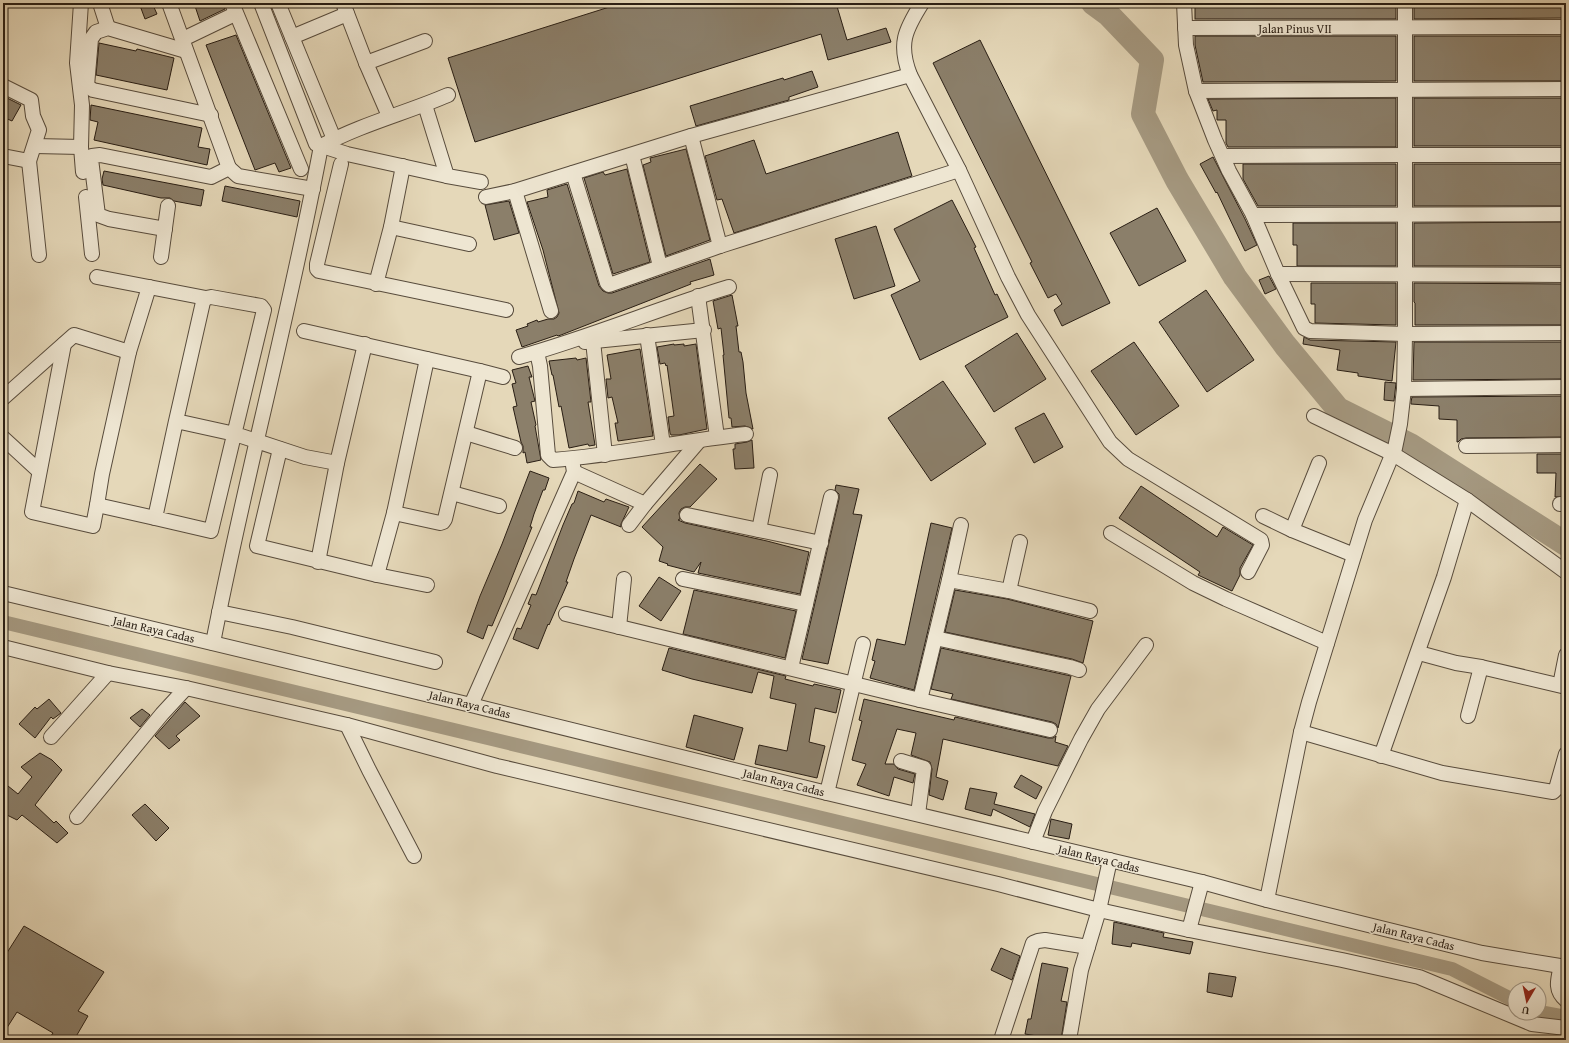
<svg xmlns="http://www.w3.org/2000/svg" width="1569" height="1043" font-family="'Gentium Book Plus',serif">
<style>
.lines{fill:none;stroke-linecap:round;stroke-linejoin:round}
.canal{stroke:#a59981;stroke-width:14}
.river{stroke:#a59981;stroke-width:24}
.building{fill:#8b7f6a;stroke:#291e14}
.minor-casing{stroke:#584c3d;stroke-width:16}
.minor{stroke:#eee6d2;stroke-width:14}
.labels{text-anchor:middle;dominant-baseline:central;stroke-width:3;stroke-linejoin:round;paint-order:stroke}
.street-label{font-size:12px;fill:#291e14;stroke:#eee6d2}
</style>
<rect width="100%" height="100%" fill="#e5d8b9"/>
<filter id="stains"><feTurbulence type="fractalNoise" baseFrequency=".005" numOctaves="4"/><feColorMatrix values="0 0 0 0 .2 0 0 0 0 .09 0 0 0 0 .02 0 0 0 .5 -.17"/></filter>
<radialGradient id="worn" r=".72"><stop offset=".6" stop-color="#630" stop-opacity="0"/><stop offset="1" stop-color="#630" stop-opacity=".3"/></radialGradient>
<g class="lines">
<g class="canal">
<polyline points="3,622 1452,969 1515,1001"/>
<polyline points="1539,1012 1566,1017"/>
</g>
<polyline class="river" points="1093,3 1108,14 1152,60 1143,114 1177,180 1235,277 1285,345 1338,409 1410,445 1566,544"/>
</g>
<g class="building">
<polygon points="139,3 152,3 157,14 145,19"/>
<polygon points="194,3 224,3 225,9 200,21"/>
<polygon points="622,3 836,3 847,40 886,28 891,42 828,60 821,34 475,142 448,58"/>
<rect x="1195" y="3" width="201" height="16"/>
<polygon points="1414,3 1566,3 1566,18 1414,19"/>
<polygon points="236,35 291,168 279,172 275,163 255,170 206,45"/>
<polygon points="1195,36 1396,36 1396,81 1203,82 1195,45"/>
<rect x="1414" y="36" width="152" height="45"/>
<polygon points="980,40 1110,303 1062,326 1054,310 1062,304 1056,294 1048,298 1030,263 1032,262 933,63"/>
<polygon points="99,43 136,51 137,49 174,58 167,90 96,75"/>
<polygon points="812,71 818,87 789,97 789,100 696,126 690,106 783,78 784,80"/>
<polygon points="3,96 21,105 12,121 3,117"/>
<polygon points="1396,98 1396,147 1228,147 1226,143 1226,120 1217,120 1217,110 1213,111 1208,99"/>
<rect x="1414" y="98" width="152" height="48"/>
<polygon points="91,105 202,128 198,147 210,149 207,165 94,140 98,122 90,120"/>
<polygon points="898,132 912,176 734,233 722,199 717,200 705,156 754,140 766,174"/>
<polygon points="686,149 710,240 666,256 643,165 651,162 650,158"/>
<polygon points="1213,157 1245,219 1257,245 1245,251 1217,192 1216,193 1200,164"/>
<polygon points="1243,164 1396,164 1396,206 1258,206 1243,179"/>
<rect x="1414" y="164" width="152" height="42"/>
<polygon points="627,169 650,262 613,274 584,178 603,172 605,175"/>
<polygon points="104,171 204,190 201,206 174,201 170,198 161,198 103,185 102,179"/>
<polygon points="567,184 599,286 603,291 608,293 612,293 710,259 714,275 690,282 691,284 561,335 558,336 557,335 522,347 516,330 528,326 527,324 537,320 538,322 548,319 554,319 557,317 559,313 543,250 527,202 548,197 547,190"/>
<polygon points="225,186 300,201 297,217 222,201"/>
<polygon points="952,200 976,247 974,248 995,295 997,294 1008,317 920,360 891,295 920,281 894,229"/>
<polygon points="509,201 519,233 494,240 485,205"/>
<polygon points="1157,208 1186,261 1139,286 1110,233"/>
<polygon points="1566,222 1566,266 1414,266 1414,223"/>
<polygon points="1293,223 1396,223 1396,266 1297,266 1297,245 1293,245"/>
<polygon points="876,226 895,286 854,299 835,239"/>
<polygon points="1269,276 1276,289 1265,294 1259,280"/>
<polygon points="1311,283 1396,283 1396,325 1315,323 1315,304 1311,304"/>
<polygon points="1414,283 1566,284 1566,325 1415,325 1415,303 1414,302"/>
<polygon points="1206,290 1254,360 1207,392 1159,322"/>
<polygon points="732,295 738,326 736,326 739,352 741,352 743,362 746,393 753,429 745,426 732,427 731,418 729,418 723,355 724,355 721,328 718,329 713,301"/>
<polygon points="1017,333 1046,379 994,412 965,366"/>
<polygon points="1304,337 1310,340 1396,342 1392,381 1358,376 1358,373 1337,370 1340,350 1303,344"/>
<polygon points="1134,342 1179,406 1136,435 1091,371"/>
<polygon points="1414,342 1566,342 1566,379 1413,380"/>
<polygon points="674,344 674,345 684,344 684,346 696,344 707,429 679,435 671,435 670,433 668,417 674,416 667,365 666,366 665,363 660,364 657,347"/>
<polygon points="640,349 653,436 618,441 615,423 618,423 612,397 608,398 606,379 611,379 607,355"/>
<polygon points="576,358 577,360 586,358 591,402 588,402 595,445 589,446 588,444 569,448 561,406 559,407 553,375 552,375 549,361"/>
<polygon points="528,366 532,377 529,377 535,401 531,402 536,425 535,426 541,460 527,463 525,452 523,453 523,446 521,442 513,407 517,406 512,384 516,383 512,370"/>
<polygon points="943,381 986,444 931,481 888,418"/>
<polygon points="1385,382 1396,383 1394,401 1384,400"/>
<polygon points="1566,396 1566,437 1466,438 1461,439 1458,442 1457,442 1457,420 1439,419 1439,406 1411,404 1411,402 1412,397"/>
<polygon points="1044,413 1063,447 1034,463 1015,428"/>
<polygon points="752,440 754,468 735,469 733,449 735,449 735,444 747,442"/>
<polygon points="1537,454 1566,454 1566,496 1555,497 1556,473 1537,473"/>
<polygon points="700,464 717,479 690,507 685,507 681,509 679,513 680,519 678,520 685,523 767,541 809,552 800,594 698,573 701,562 694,572 667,565 668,564 659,561 663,547 642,527"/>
<polygon points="530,471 549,478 545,490 543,490 534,514 530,527 532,527 505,595 492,626 488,625 483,639 467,632 480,596 502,544"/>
<polygon points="836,485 859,489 853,514 862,515 828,664 802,659 839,499 839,494 835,490"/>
<polygon points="1141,486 1217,537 1223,527 1253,545 1240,568 1240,575 1232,591 1198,575 1200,572 1119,518"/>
<polygon points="578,491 604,502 606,499 629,507 621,524 621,527 591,515 574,559 566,582 568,582 549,625 548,624 538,649 513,639 517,628 521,629 531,605 528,604 532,594 536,595 563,525 572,504 574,503"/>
<polygon points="931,523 952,528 914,690 870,678 875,661 872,660 877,639 905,645"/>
<polygon points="659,577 681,591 661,621 639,606"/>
<polygon points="694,590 796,611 785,658 683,634"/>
<polygon points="955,590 1007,599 1093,621 1083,663 1072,659 945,632"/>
<polygon points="669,648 786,676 785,679 813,686 814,684 841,690 836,713 815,708 809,742 825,746 817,778 755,764 759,745 787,751 796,704 770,698 774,676 758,672 752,693 692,679 662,670"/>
<polygon points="941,648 1071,676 1058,728 1056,724 1052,722 951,699 953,694 931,689"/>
<polygon points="49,699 61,713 53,719 51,717 35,738 19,724 35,707 37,709"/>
<polygon points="864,699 954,720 955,717 1048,738 1053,738 1056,736 1055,742 1068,746 1058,766 943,739 936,777 948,781 943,800 929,795 932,769 930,762 911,755 916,733 897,729 885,764 894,764 898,769 915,774 913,783 894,777 889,796 857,785 866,764 852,760 862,721 859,720"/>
<polygon points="185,702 200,716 176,736 180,740 169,749 155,736"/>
<polygon points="142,709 150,715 140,727 130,718"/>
<polygon points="694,715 743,728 734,760 686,747"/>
<polygon points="40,753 52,760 62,770 35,805 54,823 56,821 68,833 57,843 22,815 17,820 3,813 3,782 18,794 32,777 21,767"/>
<polygon points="1021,775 1042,787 1036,799 1014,787"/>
<polygon points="970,788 997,793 994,804 1035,814 1030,827 993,809 991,816 965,809"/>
<polygon points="145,804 169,828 156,841 132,815"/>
<polygon points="1051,819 1072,824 1069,839 1048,835"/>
<polygon points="1114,922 1164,933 1163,937 1193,942 1190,954 1132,943 1131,947 1112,944"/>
<polygon points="24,926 104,972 78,1011 88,1016 74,1040 48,1040 53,1033 17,1012 3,1034 3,959"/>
<polygon points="1001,948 1020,956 1012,980 991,970"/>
<polygon points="1042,963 1068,968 1061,1001 1067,1002 1061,1040 1025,1034 1028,1019 1031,1019"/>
<polygon points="1209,973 1236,977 1232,997 1207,992"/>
</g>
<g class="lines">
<g class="minor-casing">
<g id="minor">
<polyline points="81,3 77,63 82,105 81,147 83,172"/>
<polyline points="100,3 108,28"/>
<polyline points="169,3 229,168"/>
<polyline points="232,3 301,169"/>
<polyline points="261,3 316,144 347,154 447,176"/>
<polyline points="278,3 334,139"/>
<polyline points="343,3 366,63 389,116"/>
<path d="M 922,3 C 905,30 898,44 910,75 L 959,170 L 1008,277 L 1028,315 L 1110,442 L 1128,459 L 1261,540 L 1262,545 L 1248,572"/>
<polyline points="1184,3 1186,45 1196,91 1215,140 1229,171 1253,215 1278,274 1304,328 1310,331 1405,334 1566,333"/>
<polyline points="1185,28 1566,27"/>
<polyline points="292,37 347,14"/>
<polyline points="183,39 235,14"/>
<polyline points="186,51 108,28 96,32 91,39 87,86 93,90 211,115"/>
<polyline points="366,63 425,41"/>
<polyline points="3,86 31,100 33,116 39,130 29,161 3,156"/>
<polyline points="1196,91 1566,89"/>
<polyline points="425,105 447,176 481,182"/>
<polyline points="691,136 720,246"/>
<polyline points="35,146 81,147"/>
<polyline points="632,155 660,266"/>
<polyline points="1223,156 1406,155 1566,155"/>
<polyline points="29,161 39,255"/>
<polyline points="341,164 317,264 317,269 319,271 506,310"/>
<polyline points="573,173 607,283 609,285 720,246 959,170"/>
<polyline points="515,191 551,311"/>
<polyline points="86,197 92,254"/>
<polyline points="486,197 515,191 691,136 910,75"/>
<polyline points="1253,215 1566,214"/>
<polyline points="391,227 469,244"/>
<polyline points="165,229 109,219 98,215 91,159 92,156 100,155 211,177 229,168 238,176 313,189"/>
<polyline points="161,257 168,206"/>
<polyline points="1278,274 1566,275"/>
<polyline points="97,277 206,298"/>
<polyline points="376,284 391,227 403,166"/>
<polyline points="149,287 129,352 102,474 97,505 155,518"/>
<polyline points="698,296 717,437"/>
<polyline points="304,331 480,371 445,519 443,522 440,523 394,513"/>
<polyline points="647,335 663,445"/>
<polyline points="593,341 605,455"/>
<polyline points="585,342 704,330"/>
<polyline points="64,344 32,512 93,526 97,505"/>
<path d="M 537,352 L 540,366 L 548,455 L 553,460 C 617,455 681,441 746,434"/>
<path d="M 519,357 C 591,337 659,308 729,287"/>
<polyline points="480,371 503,377"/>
<polyline points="1404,389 1566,387"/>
<polyline points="3,398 74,335 129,352"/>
<polyline points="1314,416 1393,454 1467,500 1566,572"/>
<polyline points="176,421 203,302 206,298 211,297 261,306 264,310 263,314 211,531 155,518 176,421 235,434 305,457 337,463"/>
<polyline points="466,433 515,448"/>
<polyline points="3,438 39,471"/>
<polyline points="1466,446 1566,445"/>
<polyline points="280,449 257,546 377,575 394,513 427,359"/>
<polyline points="574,472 645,504 699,441"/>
<polyline points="452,493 499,506"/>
<polyline points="1560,504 1566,504"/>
<polyline points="687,515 821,543"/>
<polyline points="1263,516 1292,530 1354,555"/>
<polyline points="629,525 645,504"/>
<polyline points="759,530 770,475"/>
<polyline points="1292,530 1319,463"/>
<polyline points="1111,533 1193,583 1226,599 1327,643"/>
<polyline points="318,562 337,463 365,344"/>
<polyline points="377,575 427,585"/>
<polyline points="683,579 806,604"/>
<polyline points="949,580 1009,591 1090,611"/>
<polyline points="1009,591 1020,542"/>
<polyline points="3,593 471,705 827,793 1202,882 1267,900 1482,953 1566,967"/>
<polyline points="219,612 292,627 435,662"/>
<polyline points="566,614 920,700 1050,730"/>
<polyline points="619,627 624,579"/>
<polyline points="935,638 1070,667 1079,670"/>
<path d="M 213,643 C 245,477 290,313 321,146 C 362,124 406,113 448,95"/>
<polyline points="3,647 108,673 186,688 347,725 497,766 998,884 1099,910 1189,930 1342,960 1419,977 1532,1024 1566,1028"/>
<polyline points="1419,653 1456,663 1481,667 1566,687"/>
<polyline points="791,668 831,497"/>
<polyline points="1560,685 1566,655"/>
<polyline points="920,700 949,580 961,525"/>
<polyline points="471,705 574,472 572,459"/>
<polyline points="1468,716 1481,667"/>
<polyline points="347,725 369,770 414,856"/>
<polyline points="1301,732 1442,773 1553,792 1556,789 1566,754"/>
<polyline points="51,737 108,673"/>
<polyline points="1381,756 1444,577 1467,500"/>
<polyline points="901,761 924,768 918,814"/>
<polyline points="827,793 863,644"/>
<polyline points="77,817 162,714 186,688"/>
<polyline points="1033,842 1045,811 1081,739 1098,709 1146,645"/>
<polyline points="1267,900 1301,732 1309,702 1365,520 1395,448 1400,424 1404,389 1405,334 1405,3"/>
<polyline points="1189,930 1202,882"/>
<path d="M 1561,966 C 1558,979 1554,990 1566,1000"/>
<polyline points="1001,1040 1033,943 1038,941 1045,940 1088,947"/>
<polyline points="1069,1040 1081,970 1099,910 1110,860"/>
</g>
</g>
<use href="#minor" class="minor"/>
</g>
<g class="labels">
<g class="street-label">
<text x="1295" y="28">Jalan Pinus VII</text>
<text transform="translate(154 629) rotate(13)">Jalan Raya Cadas</text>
<text transform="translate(470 704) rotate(14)">Jalan Raya Cadas</text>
<text transform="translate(784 782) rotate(14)">Jalan Raya Cadas</text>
<text transform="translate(1099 858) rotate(14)">Jalan Raya Cadas</text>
<text transform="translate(1414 936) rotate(14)">Jalan Raya Cadas</text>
</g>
</g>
<rect width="1569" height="1043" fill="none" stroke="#e5d8b9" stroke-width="16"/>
<rect x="4" y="4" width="1561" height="1035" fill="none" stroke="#291e14" stroke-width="2"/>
<rect x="8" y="8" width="1553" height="1027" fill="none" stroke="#291e14"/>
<g transform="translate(1527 1001) rotate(189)"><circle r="19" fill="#eee6d2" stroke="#9f9686"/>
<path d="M0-3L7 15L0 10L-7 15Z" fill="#8f2418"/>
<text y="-6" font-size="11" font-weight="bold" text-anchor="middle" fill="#291e14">U</text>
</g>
<rect width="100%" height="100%" filter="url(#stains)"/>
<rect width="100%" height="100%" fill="url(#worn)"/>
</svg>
